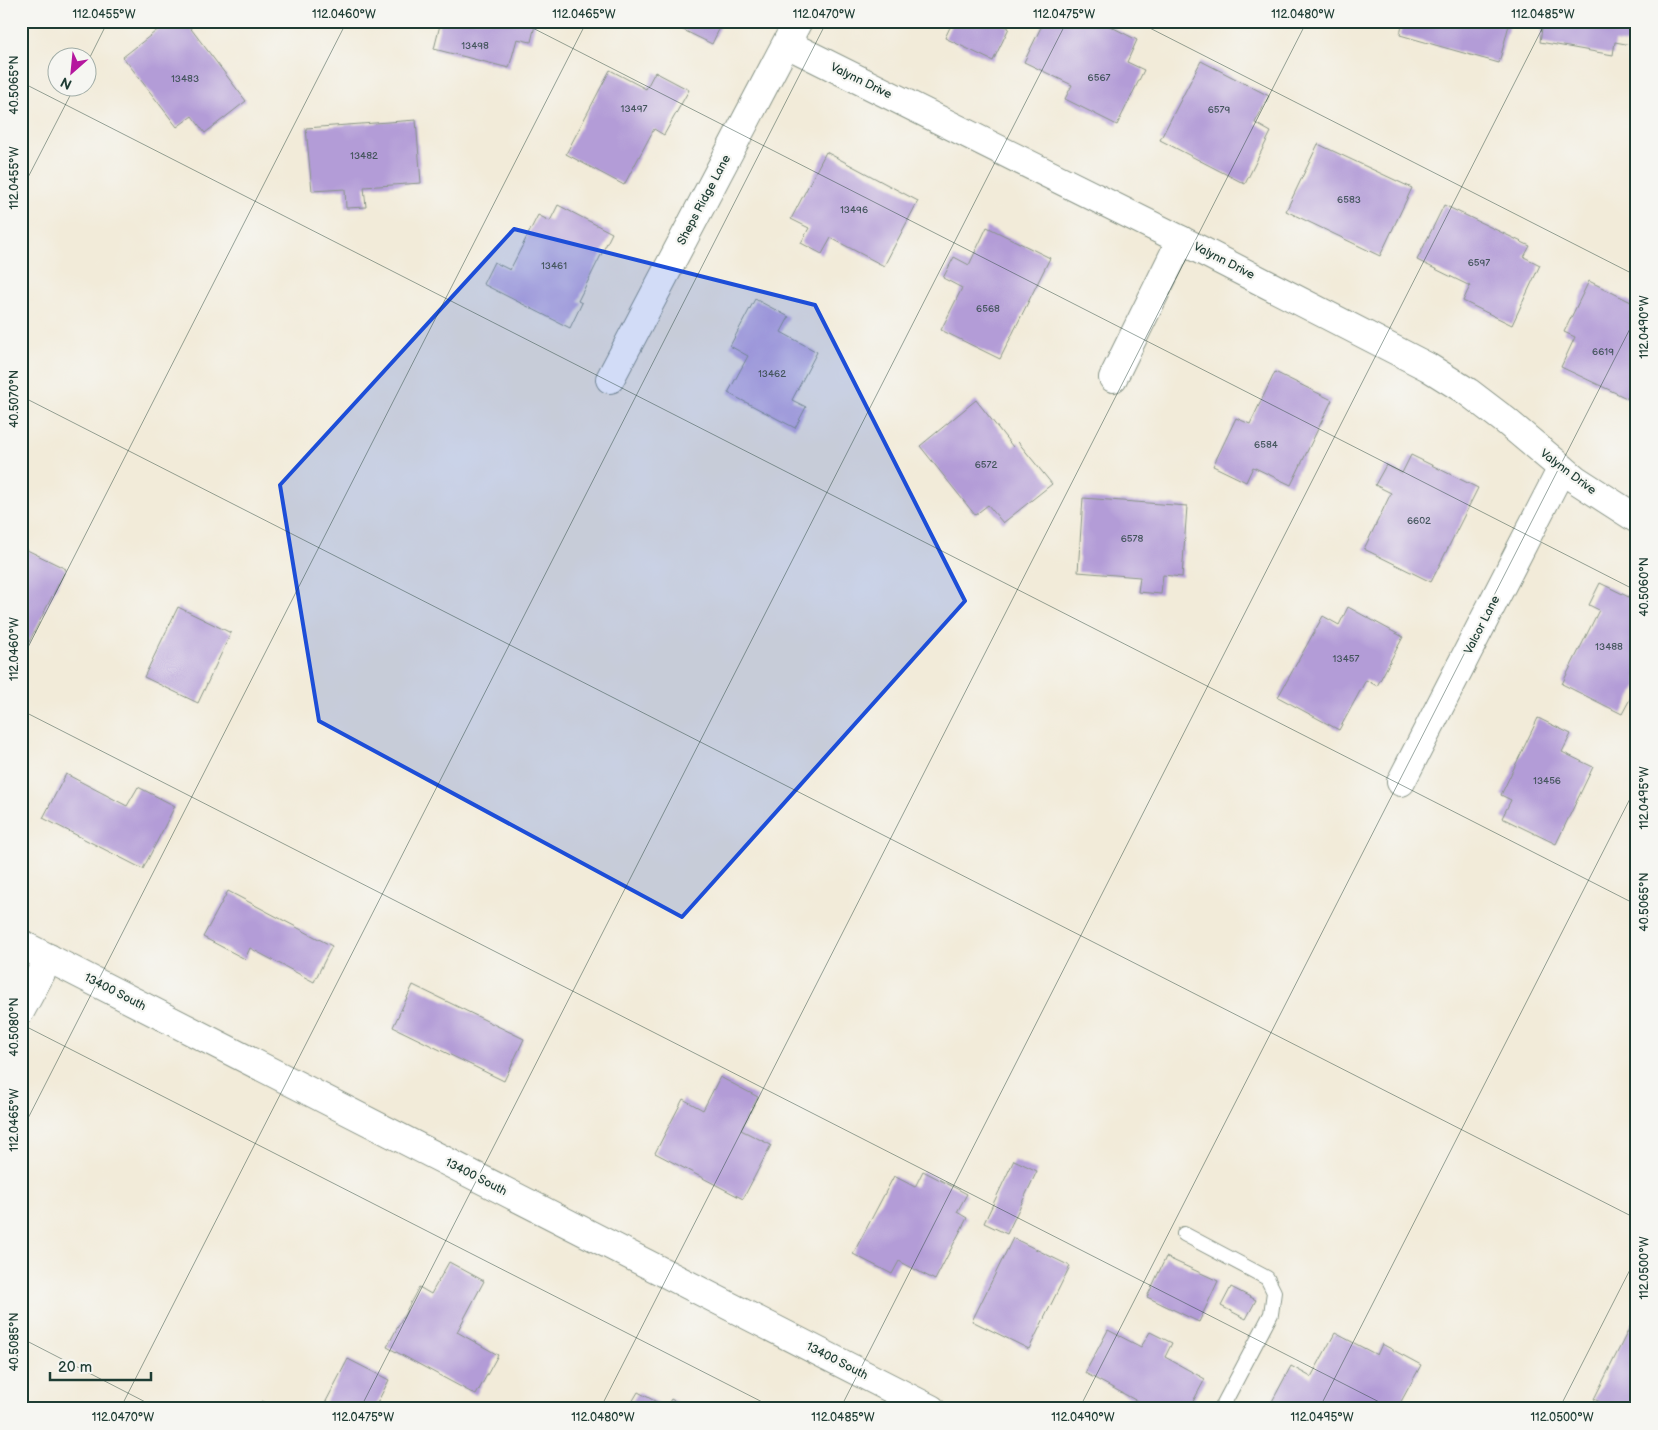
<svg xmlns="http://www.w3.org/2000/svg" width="1658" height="1430" font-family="'Balsamiq Sans',sans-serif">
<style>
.building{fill:#b39cd7}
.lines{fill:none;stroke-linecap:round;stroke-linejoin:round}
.service-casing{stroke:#889486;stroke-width:16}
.minor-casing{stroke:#889486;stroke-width:30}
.tertiary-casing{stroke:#889486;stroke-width:30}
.service{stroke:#fff;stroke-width:14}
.minor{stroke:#fff;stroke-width:28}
.tertiary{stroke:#fff;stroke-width:28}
.marked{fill:#1d4ed8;fill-opacity:0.2;stroke:#1d4ed8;stroke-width:4;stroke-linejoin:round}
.ticks{fill:none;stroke:#1f3d34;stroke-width:1;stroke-opacity:0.45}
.labels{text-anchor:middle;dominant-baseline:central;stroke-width:4.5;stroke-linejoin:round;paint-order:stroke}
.number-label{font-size:10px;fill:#44555d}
.street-label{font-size:12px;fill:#1f3d34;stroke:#f6f6f2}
.neatline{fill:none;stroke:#1f3d34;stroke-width:2}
.ticks-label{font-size:12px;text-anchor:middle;fill:#1f3d34}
</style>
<rect width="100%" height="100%" fill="#f6f6f2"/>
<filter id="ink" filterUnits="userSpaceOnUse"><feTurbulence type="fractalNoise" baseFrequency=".02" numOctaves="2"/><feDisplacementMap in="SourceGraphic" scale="10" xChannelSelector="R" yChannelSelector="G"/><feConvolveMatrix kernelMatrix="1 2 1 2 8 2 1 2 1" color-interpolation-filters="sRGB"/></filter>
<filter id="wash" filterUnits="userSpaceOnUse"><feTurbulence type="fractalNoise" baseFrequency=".0096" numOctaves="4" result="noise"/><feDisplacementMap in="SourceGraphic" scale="20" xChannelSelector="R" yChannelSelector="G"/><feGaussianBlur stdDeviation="1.12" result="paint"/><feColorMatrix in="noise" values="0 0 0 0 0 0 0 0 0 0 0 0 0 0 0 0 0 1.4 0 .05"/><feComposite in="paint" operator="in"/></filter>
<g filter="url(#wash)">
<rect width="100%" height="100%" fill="#f2ebd9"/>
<g id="blocks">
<g class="building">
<polygon points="169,21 185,21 246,101 205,133 192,116 177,127 123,57"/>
<polygon points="441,21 536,21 531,42 517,39 509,68 434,49"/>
<polygon points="665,21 723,21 712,44"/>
<polygon points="943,21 996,21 1009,28 993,61 945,38 951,25"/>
<polygon points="1044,21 1100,21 1137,40 1127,62 1144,70 1117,125 1065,99 1072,85 1024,62"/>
<polygon points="1403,21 1510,21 1499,63 1400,35"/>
<polygon points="1543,21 1635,21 1631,45 1615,42 1613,55 1540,42"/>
<polygon points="1201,61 1269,96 1255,123 1271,132 1245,184 1160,140"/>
<polygon points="610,70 646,89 655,72 689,90 664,135 654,129 624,185 566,154"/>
<polygon points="416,120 421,183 364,187 366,207 346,208 345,189 312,191 306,128"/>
<polygon points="1318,144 1412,188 1380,256 1286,211"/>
<polygon points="826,152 918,201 884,266 831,238 822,254 801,243 809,228 791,219"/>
<polygon points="558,205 612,233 578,301 582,303 570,328 483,284 494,262 510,270 538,215 550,221"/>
<polygon points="1444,205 1530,246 1524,257 1540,265 1512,325 1463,301 1470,286 1417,260"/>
<polygon points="987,227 1050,258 1000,359 941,330 962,288 943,278 954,257 969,265"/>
<polygon points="1589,281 1637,305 1637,403 1561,367 1575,337 1564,332"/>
<polygon points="755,299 789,317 781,332 817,352 792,400 806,407 795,428 728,393 748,356 730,346"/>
<polygon points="1275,372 1332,400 1291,485 1253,467 1246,482 1213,466 1236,418 1250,424"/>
<polygon points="976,400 1013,447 1018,442 1052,484 1003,523 988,505 975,515 920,446"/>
<polygon points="1411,455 1478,488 1431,582 1364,549 1391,493 1375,485 1386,465 1402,473"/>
<polygon points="1083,498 1187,506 1182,577 1163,575 1161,594 1138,592 1140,577 1078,572"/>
<polygon points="21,547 66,569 21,658"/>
<polygon points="1600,583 1637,601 1637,686 1622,714 1562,684 1599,610 1589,605"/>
<polygon points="178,607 231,633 198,703 144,677"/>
<polygon points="1348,607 1403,637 1377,686 1366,680 1339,730 1278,697 1323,616 1339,625"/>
<polygon points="1538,718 1571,734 1562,752 1593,767 1556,844 1502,818 1511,800 1501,795"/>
<polygon points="66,774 127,806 138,787 175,806 143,869 43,818"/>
<polygon points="228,891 332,946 314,982 250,948 245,959 203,937"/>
<polygon points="413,985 524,1039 504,1081 393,1027"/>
<polygon points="720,1077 758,1097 741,1130 771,1145 743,1199 655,1153 683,1099 703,1110"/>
<polygon points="1014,1160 1037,1171 1007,1234 984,1223"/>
<polygon points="923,1171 967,1194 957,1212 967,1218 935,1280 899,1261 892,1274 853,1254 894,1176 915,1187"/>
<polygon points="1013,1238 1070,1266 1029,1349 972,1321"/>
<polygon points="1166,1257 1218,1281 1199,1322 1147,1297"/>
<polygon points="449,1262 484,1281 457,1332 498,1355 476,1395 387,1347 419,1287 431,1294"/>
<polygon points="1231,1287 1256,1300 1246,1319 1221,1306"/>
<polygon points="1637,1313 1637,1409 1614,1409 1594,1399"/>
<polygon points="1108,1330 1141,1347 1150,1332 1172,1343 1165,1357 1205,1379 1189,1409 1152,1409 1085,1373"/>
<polygon points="1335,1333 1377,1355 1382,1344 1421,1365 1397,1409 1268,1409 1291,1366 1311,1377"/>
<polygon points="348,1359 389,1380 374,1409 322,1409"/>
<polygon points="638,1392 666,1407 671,1399 689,1409 628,1409"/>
<polygon points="262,1401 279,1409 258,1409"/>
</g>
</g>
</g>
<g filter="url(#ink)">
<use href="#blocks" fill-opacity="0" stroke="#889486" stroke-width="1"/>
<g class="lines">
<g class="service-casing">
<polyline id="service" points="1184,1234 1267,1278 1274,1292 1271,1314 1221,1409"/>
</g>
<g class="minor-casing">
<g id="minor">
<polyline points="787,44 1181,240 1428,367 1468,392 1506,421 1575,479 1637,519"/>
<polyline points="1113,378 1181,240"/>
<polyline points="610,379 798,21"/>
<polyline points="1401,782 1562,468"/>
<polyline points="21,1010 49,958"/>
</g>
</g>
<g class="tertiary-casing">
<polyline id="tertiary" points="21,944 931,1409"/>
</g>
<use href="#service" class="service"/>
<use href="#minor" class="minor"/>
<use href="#tertiary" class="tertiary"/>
</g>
</g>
<path class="marked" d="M 514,229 L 815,305 L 965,601 L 682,917 L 319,721 L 280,485 Z"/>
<path class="ticks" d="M 519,21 L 1637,591M 1136,21 L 1637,276M 88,61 L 108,21M 21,82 L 1637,905M 21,191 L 74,88M 21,396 L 1637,1219M 21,661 L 347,21M 21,710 L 1393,1409M 21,1024 L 776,1409M 21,1132 L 587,21M 21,1338 L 159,1409M 120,1409 L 827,21M 360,1409 L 1067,21M 600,1409 L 1307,21M 840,1409 L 1546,21M 1079,1409 L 1637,315M 1319,1409 L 1637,785M 1559,1409 L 1637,1256"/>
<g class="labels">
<g class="number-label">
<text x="475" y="46">13498</text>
<text x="1099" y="78">6567</text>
<text x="185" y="79">13483</text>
<text x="634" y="109">13497</text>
<text x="1219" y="110">6579</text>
<text x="364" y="156">13482</text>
<text x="1349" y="200">6583</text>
<text x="854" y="210">13496</text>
<text x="1479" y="263">6597</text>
<text x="554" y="266">13461</text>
<text x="988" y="309">6568</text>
<text x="1603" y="352">6619</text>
<text x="772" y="374">13462</text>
<text x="1266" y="445">6584</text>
<text x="986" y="465">6572</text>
<text x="1419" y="521">6602</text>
<text x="1132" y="539">6578</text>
<text x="1609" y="647">13488</text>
<text x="1346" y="659">13457</text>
<text x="1547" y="781">13456</text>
</g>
<g class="street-label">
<text transform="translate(861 81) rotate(26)">Valynn Drive</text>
<text transform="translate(704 200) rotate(-62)">Sheps Ridge Lane</text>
<text transform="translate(1224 261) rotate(27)">Valynn Drive</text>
<text transform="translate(1568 472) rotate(37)">Valynn Drive</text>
<text transform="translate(1482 625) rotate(-63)">Valcor Lane</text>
<text transform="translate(115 992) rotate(27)">13400 South</text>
<text transform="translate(476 1177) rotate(27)">13400 South</text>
<text transform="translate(837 1361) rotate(27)">13400 South</text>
</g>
</g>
<rect width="1658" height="1430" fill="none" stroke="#f6f6f2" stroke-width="55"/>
<g transform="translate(72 72) rotate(207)"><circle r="24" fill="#f6f6f2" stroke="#a0aca6"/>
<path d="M0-4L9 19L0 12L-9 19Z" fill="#b5179e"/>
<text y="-8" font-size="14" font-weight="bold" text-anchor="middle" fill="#1f3d34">N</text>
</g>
<path d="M50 1372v8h101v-8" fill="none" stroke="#1f3d34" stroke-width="2.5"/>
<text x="58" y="1372" font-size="15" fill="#1f3d34" stroke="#f6f6f2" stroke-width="4" paint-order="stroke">20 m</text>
<rect x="28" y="28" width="1602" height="1374" class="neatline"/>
<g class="ticks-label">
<text x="104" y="18">112.0455°W</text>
<text x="344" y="18">112.0460°W</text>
<text x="584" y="18">112.0465°W</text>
<text x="824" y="18">112.0470°W</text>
<text x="1064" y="18">112.0475°W</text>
<text x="1303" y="18">112.0480°W</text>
<text x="1543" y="18">112.0485°W</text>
<text transform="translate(14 85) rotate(-90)" y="4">40.5065°N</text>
<text transform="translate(14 178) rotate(-90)" y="4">112.0455°W</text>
<text transform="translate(1644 327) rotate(-90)" y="4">112.0490°W</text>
<text transform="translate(14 399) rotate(-90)" y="4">40.5070°N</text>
<text transform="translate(1644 587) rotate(-90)" y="4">40.5060°N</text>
<text transform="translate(14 649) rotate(-90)" y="4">112.0460°W</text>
<text transform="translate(1644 798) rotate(-90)" y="4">112.0495°W</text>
<text transform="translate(1644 902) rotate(-90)" y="4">40.5065°N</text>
<text transform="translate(14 1027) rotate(-90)" y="4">40.5080°N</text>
<text transform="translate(14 1120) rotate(-90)" y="4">112.0465°W</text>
<text transform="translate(1644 1268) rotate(-90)" y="4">112.0500°W</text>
<text transform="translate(14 1342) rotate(-90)" y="4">40.5085°N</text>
<text x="123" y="1421">112.0470°W</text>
<text x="363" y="1421">112.0475°W</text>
<text x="603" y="1421">112.0480°W</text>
<text x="843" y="1421">112.0485°W</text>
<text x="1083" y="1421">112.0490°W</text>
<text x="1322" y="1421">112.0495°W</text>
<text x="1562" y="1421">112.0500°W</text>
</g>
</svg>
